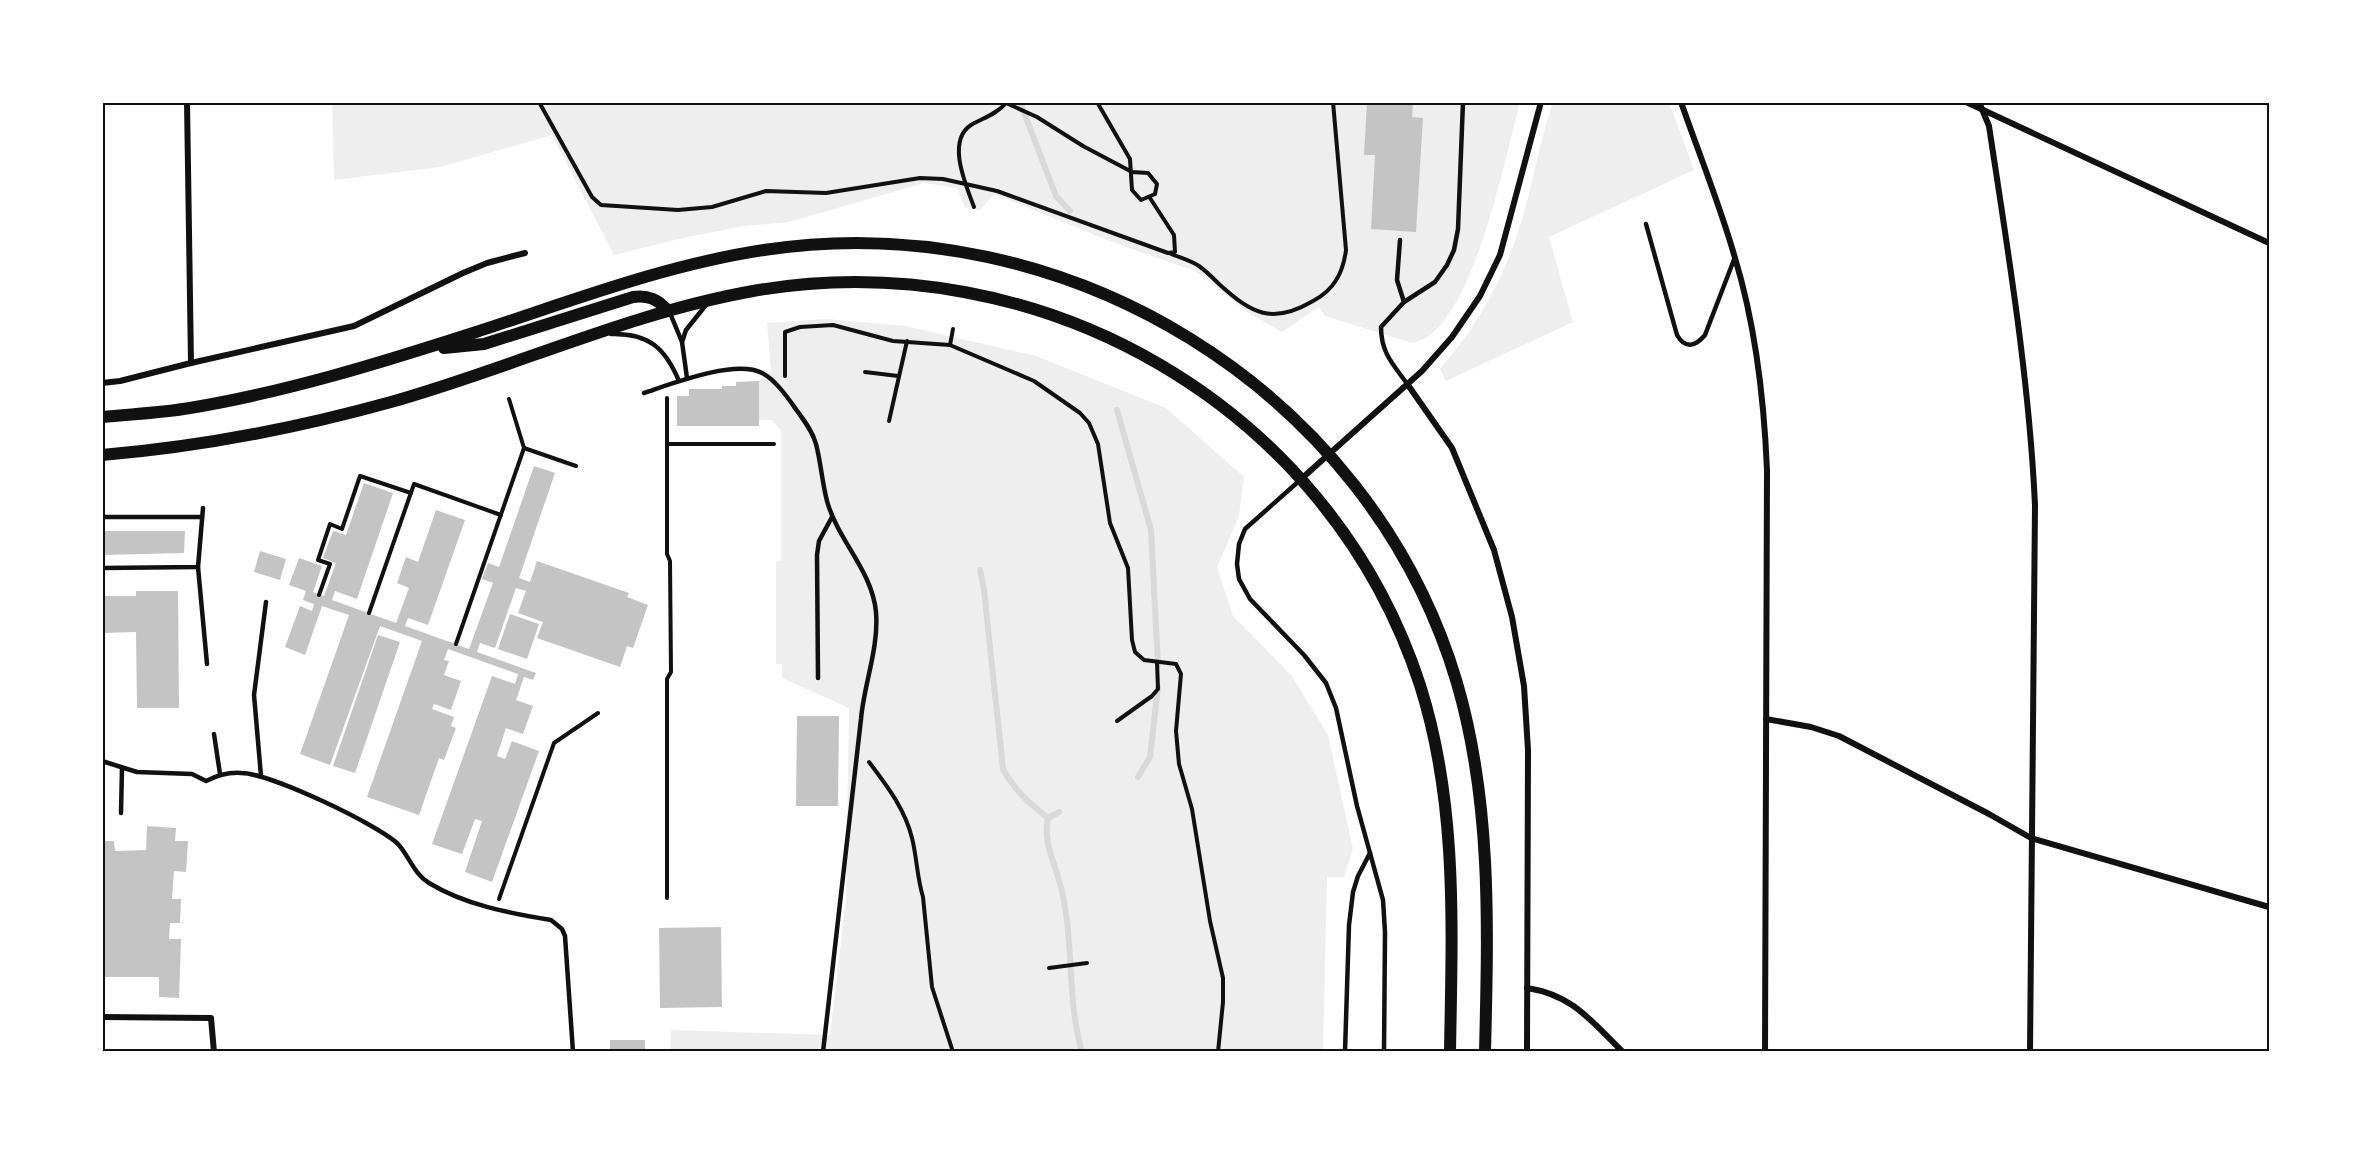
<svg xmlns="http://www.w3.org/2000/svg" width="2371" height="1154" font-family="Helvetica,sans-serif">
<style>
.green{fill:#eee}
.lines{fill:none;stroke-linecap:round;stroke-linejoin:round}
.stream{stroke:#d9d9d9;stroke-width:6}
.building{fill:#c4c4c4}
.path{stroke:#111;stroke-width:4}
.service{stroke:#111;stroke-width:4.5}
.minor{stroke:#111;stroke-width:6}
.secondary{stroke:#111;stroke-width:12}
.neatline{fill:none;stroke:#111;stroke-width:2}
</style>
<rect width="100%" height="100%" fill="#fff"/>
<g class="green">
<path d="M 332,102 L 1520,102 C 1506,153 1472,334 1412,343 L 1325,316 L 1319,307 L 1282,332 L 1249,313 L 1195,271 L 1115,243 L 994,194 L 980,210 L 965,208 L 957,188 L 924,183 L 789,222 L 744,226 L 687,237 L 614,255 L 552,135 L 440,167 L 334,180 Z"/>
<path d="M 1553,102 L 1669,102 L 1694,170 L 1549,237 L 1573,322 L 1446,381 L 1440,369 C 1477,327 1503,280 1520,226 C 1533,185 1539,142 1553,102 Z"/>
<polygon points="827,319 905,326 1036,356 1166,408 1244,477 1239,516 1217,567 1233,616 1292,676 1328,735 1353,849 1344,877 1327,877 1323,1052 670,1052 671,1030 830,1035 846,899 849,708 782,678 782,664 776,664 776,562 781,561 781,430 772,420 759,420 759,381 771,371 767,323"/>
</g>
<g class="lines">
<g class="stream">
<polyline points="1020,102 1056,196 1070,211"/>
<polyline points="1117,410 1151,530 1158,665"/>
<path d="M 980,570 L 984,590 L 1003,769 C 1015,791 1029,803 1048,818"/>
<polyline points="1138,777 1150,757 1158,687"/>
<path d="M 1059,812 L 1048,818 C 1043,843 1054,860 1060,884 C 1075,938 1066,998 1082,1052"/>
</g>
</g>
<g class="building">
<polygon points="1367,102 1413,102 1412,117 1423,118 1416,232 1371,229 1375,155 1364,155"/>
<polygon points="759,381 759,426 677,426 677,396 689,396 689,389 722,389 722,386 736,386 736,382"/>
<polygon points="534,466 555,473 519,578 530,582 537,561 629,593 627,597 648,605 633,648 627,646 620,667 537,638 543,622 518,613 526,591 516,588 495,648 480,643 477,652 536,673 533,680 524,677 516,700 533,706 523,734 506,728 497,756 505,759 512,741 539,751 492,882 465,872 482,821 475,819 462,854 432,844 492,676 515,684 518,674 448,649 444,660 449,661 444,675 461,681 451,710 434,704 432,709 454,717 451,726 456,728 444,760 439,758 419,815 367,797 422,641 380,626 330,765 300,754 349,615 322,606 305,655 285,647 300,606 312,611 314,604 303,600 306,591 289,585 299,558 322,566 313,592 324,596 336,563 323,558 333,531 346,535 364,483 393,493 357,599 335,591 332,600 396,623 409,588 397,583 406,557 418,562 436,510 465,520 428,625 408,618 405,626 469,649 493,583 482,579 488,563 499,567"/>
<polygon points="102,531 185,531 184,553 102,555"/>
<polygon points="260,551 286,559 280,580 254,572"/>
<polygon points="136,591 178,591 179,708 137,708 136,632 102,633 102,596 136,596"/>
<polygon points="510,614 539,624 527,659 498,649"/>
<polygon points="378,635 400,642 355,773 333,766"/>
<polygon points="797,716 839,716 838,806 796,806"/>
<polygon points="147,826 176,828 175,841 188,841 186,872 174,871 172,899 181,899 180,923 170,923 169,939 181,939 179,998 159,997 159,977 102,977 102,841 114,841 115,851 146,850"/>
<polygon points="721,927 722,1007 660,1008 659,928"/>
<rect x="610" y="1040" width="35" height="12"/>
</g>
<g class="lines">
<g class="path">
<polyline points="539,102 592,197 601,205 678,210 712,207 766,191 826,193 920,178 943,179 997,191 1168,253 1175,252 1174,235 1150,198"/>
<polyline points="1006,103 1037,117 1083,146 1132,172 1148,173 1157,184 1155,194 1141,200 1132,190 1130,159 1097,102"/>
<path d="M 974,207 C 966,185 946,141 971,125 C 983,118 997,114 1006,103"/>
<path d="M 1169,253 C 1178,257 1190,260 1199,266 C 1206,271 1213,278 1219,284 C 1252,314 1272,325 1313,301 C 1334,290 1343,273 1346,250 L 1333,102"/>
<polyline points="950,345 953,329"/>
<polyline points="865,372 898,376"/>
<polyline points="785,376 785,332 800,327 833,325 893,341 950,345 1034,381 1080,413 1089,423 1098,444 1110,523 1128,568 1132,640 1135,652 1144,660 1176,664 1181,674 1176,731 1179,764 1192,809 1210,921 1223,978 1223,1002 1218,1052"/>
<polyline points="509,399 524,448"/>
<polyline points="889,421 907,341"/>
<polyline points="667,444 667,398"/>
<polyline points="319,595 330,564 318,560 330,524 342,529 360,476 411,493"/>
<polyline points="369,613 414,484 501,515"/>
<polyline points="456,644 524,448 576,466"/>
<polyline points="1117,721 1152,696 1158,689 1157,662"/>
<path d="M 869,762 C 887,786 905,809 912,838 C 917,858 917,878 923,897 L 932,987 L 953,1052"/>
<polyline points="667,898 667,679 671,672 670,561 667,554 667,444 774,444"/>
<polyline points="499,899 554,743 598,713"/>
<polyline points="1049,968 1087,963"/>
</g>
<g class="service">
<path d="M 1646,224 L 1677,335 C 1685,349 1695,347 1705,335 L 1735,257"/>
<polyline points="1400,240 1397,280 1404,302"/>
<polyline points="670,313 682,342 687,378"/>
<path d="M 611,334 C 649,333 665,348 679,381"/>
<polyline points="682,342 686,330 706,305"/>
<path d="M 1408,385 C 1393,364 1381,353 1381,327 L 1404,302 L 1435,282 L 1447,265 L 1454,250 L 1458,229 L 1463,102"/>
<path d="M 644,393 C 671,384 735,359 762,373 C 774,379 785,394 793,405 C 801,417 812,429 816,444 C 821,463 822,482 827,501 C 838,541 872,570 876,612 C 879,648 864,684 861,719 C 849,830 836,941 823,1052"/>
<polyline points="1299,481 1245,529 1239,544 1237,564 1239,579 1250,599 1304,655 1326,683 1336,708 1357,806 1383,900 1385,932 1384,1052"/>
<polyline points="102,517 202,517"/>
<polyline points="198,567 207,664"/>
<polyline points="102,568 198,567 203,508"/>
<polyline points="818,678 817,555 819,541 832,517"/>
<polyline points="214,734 220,774"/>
<path d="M 102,761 L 137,772 L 192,774 L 206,781 C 218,775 228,772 241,773 C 270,773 377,824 398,844 C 409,856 414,874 429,883 C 465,905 509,913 551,920 L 562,929 L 565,936 L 573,1052"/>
<polyline points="261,776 254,695 266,602"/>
<polyline points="121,813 122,768"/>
<polyline points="1345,1052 1349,925 1353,892 1358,876 1370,853"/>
</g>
<g class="minor">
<polyline points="187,102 191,363 354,326 463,273 487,263 525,253"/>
<path d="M 1681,102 C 1699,154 1720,205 1735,258 C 1756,327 1764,398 1767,470 L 1765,1052"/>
<polyline points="1966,102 2269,243"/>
<path d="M 1979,102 L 1989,126 C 2008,252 2029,377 2035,505 L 2030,1052"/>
<polyline points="102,383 120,381 191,363"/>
<polyline points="1408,385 1452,448 1494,550 1512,617 1524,686 1528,750 1527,1052"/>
<polyline points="1300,480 1422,371 1452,337 1480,296 1500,255 1541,102"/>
<polyline points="1766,719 1811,727 1839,736 1989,814 2031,838 2269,907"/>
<path d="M 1527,988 C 1573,995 1591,1021 1623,1052"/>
<polyline points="102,1017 211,1018 214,1052"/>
</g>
<g class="secondary">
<path d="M 444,348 L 484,344 L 633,297 C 648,295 658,299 668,311"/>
<path d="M 102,417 C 131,414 161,413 190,408 C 286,392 380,363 473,333 C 569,302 664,265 764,250 C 1065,204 1370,389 1457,683 C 1492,803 1488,928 1485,1052"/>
<path d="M 102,455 C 199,447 297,428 391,402 C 512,368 629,313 753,291 C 1040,241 1329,406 1420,685 C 1458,804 1452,929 1450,1052"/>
</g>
</g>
<rect width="2371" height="1154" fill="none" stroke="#ffffff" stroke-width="207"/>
<rect x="104" y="104" width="2164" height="946" class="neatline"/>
</svg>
